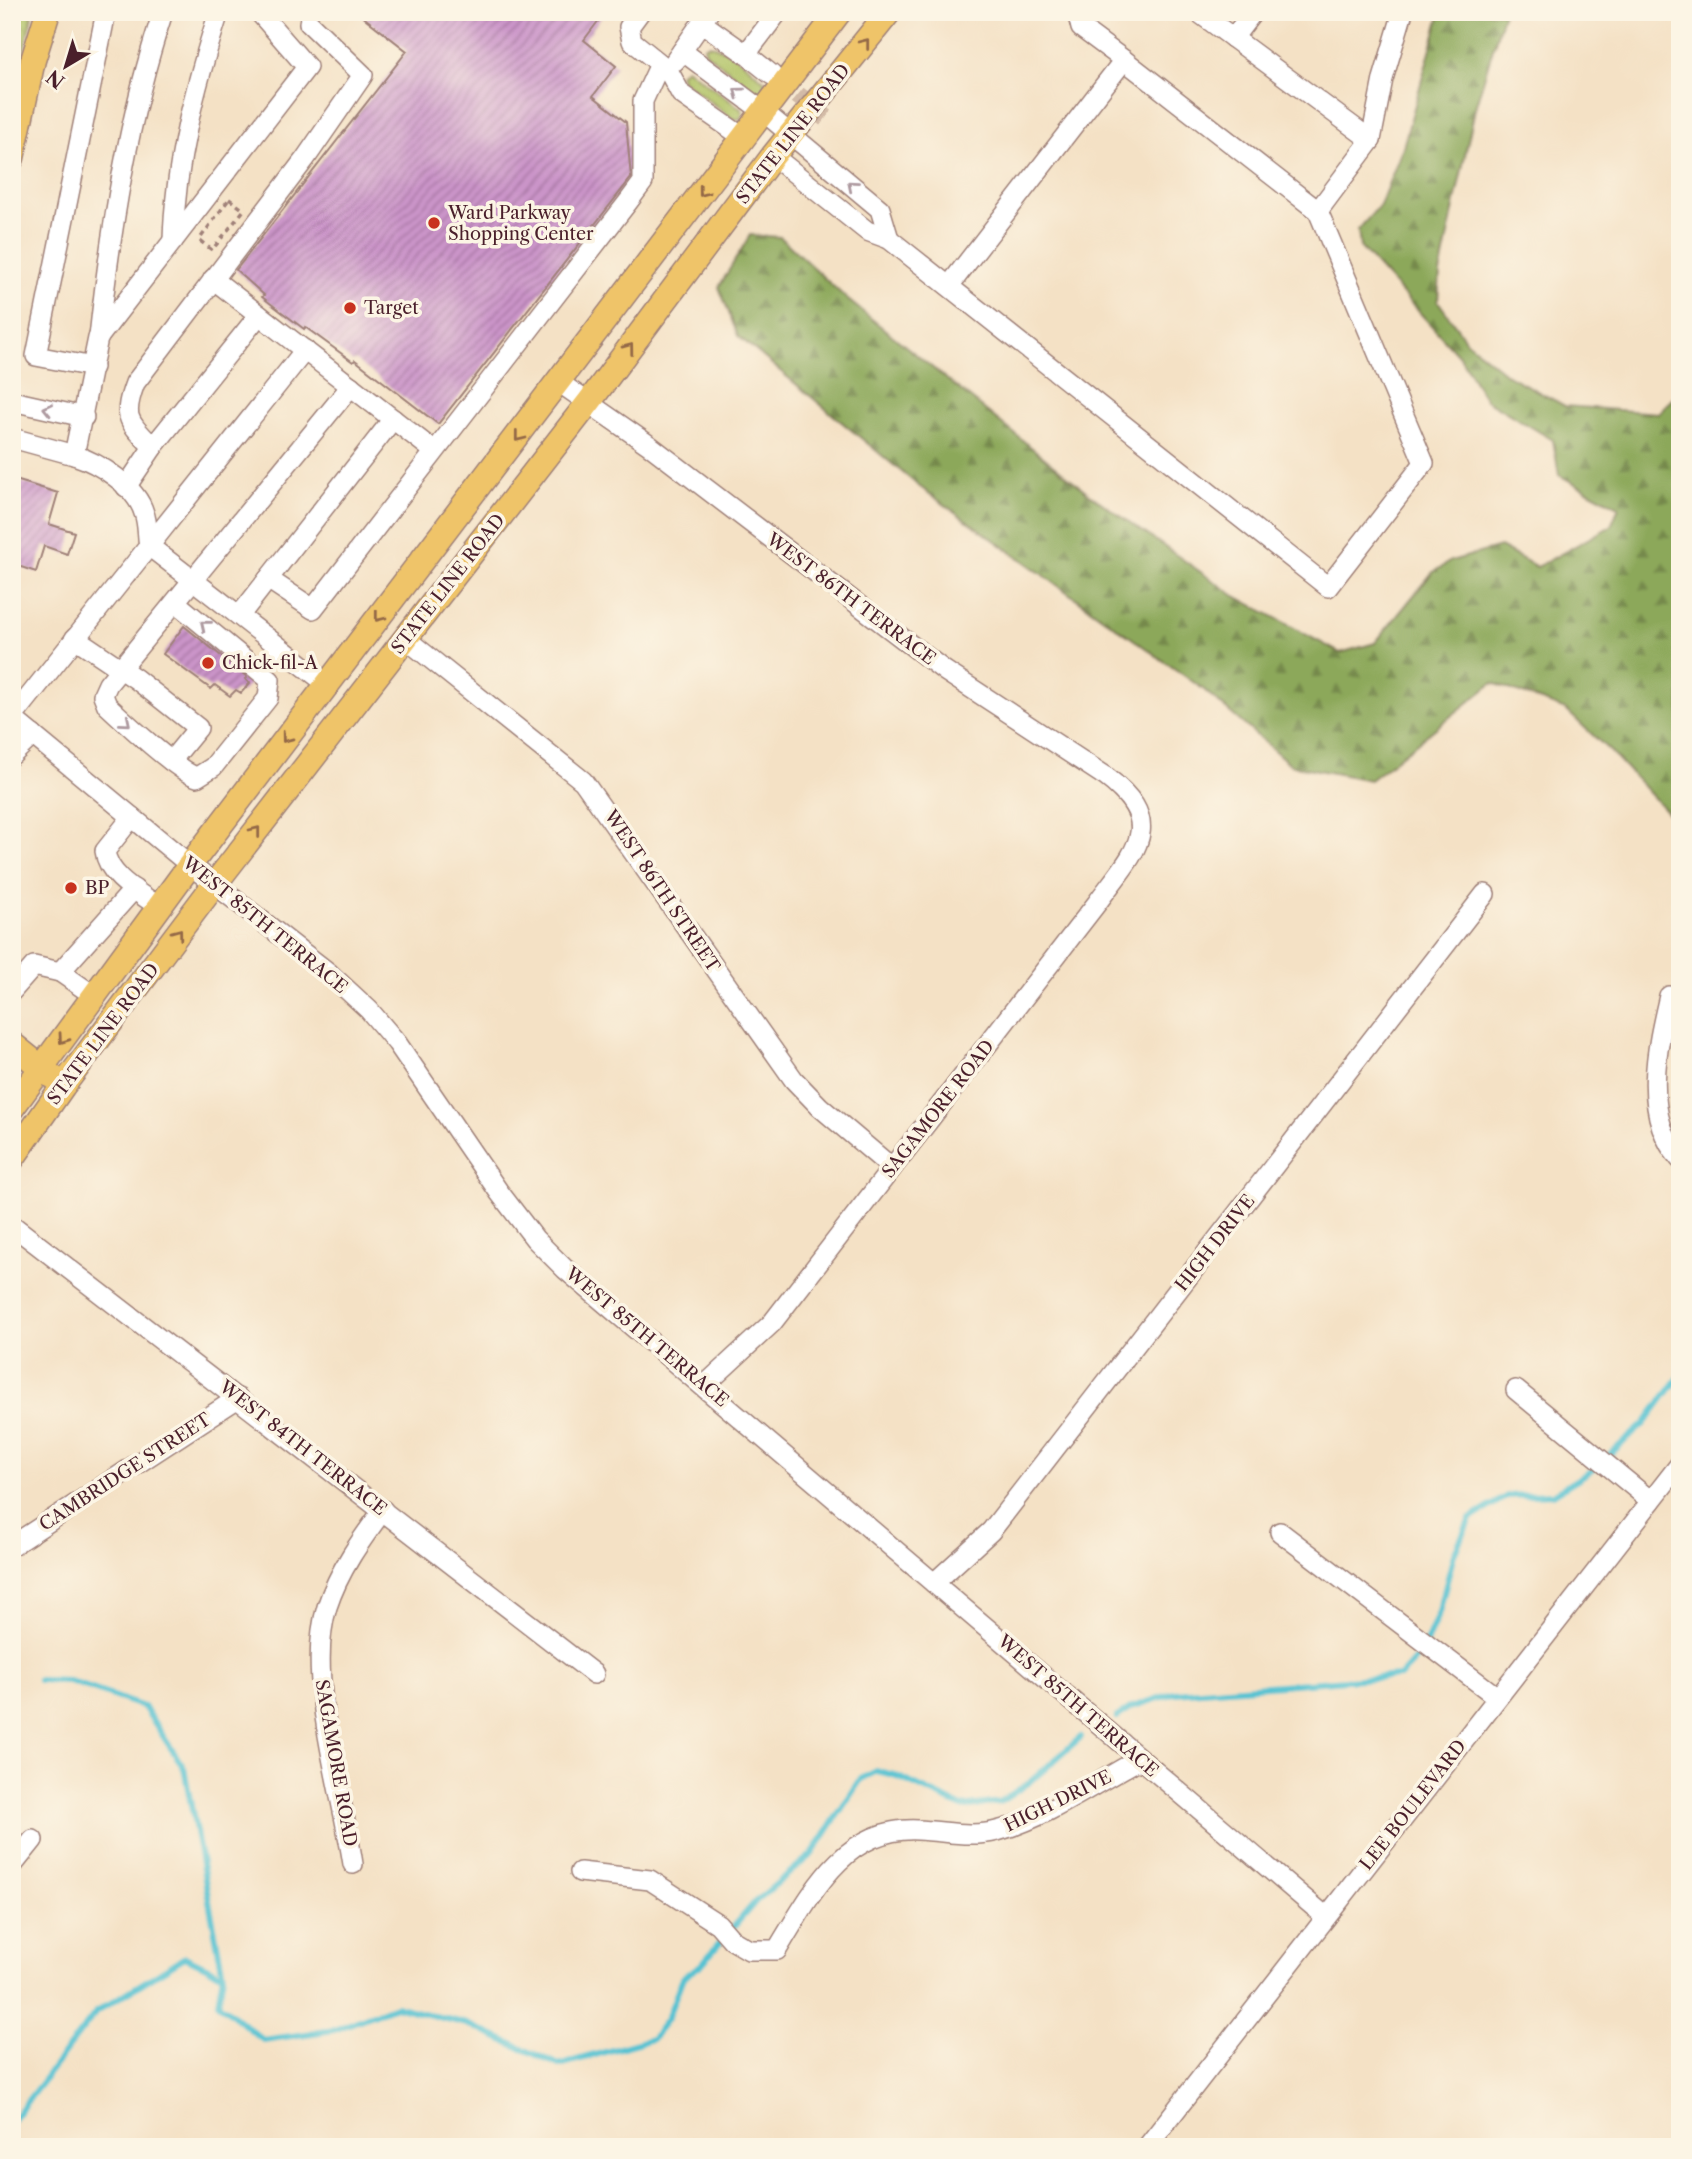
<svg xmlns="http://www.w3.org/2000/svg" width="1692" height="2159" font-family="'Libre Caslon Text',serif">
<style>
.grass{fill:url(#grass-tufts);stroke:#7d7048;stroke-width:2}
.forest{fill:url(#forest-firs);stroke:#6b6442;stroke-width:2}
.garden{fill:#b0c265;stroke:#7d7048;stroke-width:2}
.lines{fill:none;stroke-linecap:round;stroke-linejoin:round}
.stream{stroke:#57c2d2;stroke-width:6}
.building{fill:url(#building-hatch)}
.minor-tunnel{stroke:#d2baa6;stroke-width:19;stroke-dasharray:19 10;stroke-linecap:butt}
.minor-casing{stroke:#9f8078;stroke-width:22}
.major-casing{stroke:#9f8078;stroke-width:27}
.path{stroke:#9f8078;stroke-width:3.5;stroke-dasharray:5 5;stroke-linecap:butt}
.minor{stroke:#fff;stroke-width:19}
.major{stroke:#efc469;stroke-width:24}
.oneway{stroke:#946947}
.oneway2{stroke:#ae9aa0}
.poi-dot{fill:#c8321e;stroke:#fcf5e5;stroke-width:2.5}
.labels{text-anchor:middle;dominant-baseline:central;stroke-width:7;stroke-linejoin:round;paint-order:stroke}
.street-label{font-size:18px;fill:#4a1f2b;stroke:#fcf5e5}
.poi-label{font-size:18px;fill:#4a1f2b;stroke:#fcf5e5;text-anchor:start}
</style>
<defs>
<pattern id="grass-tufts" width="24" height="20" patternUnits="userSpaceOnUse" patternTransform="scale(1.75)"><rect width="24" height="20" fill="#b0c265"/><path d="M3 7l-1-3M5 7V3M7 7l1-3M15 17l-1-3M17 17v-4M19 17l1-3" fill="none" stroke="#99a658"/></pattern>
<pattern id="forest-firs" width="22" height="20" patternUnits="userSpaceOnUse" patternTransform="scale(1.75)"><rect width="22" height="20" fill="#8ca85a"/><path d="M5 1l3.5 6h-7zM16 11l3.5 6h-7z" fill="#74884b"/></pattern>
<pattern id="building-hatch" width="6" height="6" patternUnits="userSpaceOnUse" patternTransform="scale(1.75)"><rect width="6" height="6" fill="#cb94c9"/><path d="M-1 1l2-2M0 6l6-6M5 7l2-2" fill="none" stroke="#a778a3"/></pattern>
</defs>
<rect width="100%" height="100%" fill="#fcf5e5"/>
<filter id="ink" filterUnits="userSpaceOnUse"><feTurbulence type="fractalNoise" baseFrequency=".0143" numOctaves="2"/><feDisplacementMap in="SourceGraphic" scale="14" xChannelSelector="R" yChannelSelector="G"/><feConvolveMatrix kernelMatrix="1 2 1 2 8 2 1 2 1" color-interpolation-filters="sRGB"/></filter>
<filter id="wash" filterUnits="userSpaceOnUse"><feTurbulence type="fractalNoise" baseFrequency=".00686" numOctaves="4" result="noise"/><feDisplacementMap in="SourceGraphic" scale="28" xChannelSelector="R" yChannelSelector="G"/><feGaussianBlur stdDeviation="1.57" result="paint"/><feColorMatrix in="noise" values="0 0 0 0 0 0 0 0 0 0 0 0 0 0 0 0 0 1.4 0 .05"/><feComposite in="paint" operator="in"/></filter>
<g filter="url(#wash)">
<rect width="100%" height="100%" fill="#f4e1c5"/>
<polygon class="grass" points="12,12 33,12 12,101"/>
<polygon class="forest" points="1441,12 1504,12 1475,108 1440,273 1438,301 1467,342 1509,376 1565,406 1658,413 1680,391 1680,826 1614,755 1566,710 1493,683 1370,780 1291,765 1203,689 920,487 738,336 719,287 750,235 780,237 848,300 1092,496 1235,596 1340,653 1375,643 1432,573 1451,561 1500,547 1537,567 1611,526 1619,507 1559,475 1553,440 1486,400 1460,357 1360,247 1358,230 1380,205 1403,147"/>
<g class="garden">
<polygon points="710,44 735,55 766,82 763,88 767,83 772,87 762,95 757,92 706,53 704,47"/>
<polygon points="686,68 740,108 743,112 741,119 733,119 682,80 680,74"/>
</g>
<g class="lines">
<g class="stream">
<polyline points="39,1680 69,1681 144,1707 184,1768 223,1975"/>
<polyline points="1117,1717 1132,1707 1174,1693 1400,1676 1422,1652 1439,1612 1454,1554 1470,1519 1507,1496 1553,1494 1592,1470 1644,1424 1680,1376"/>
<polyline points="12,2121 96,2012 185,1957 223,1975 218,2003 263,2040 334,2030 395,2006 467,2024 559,2065 652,2039 667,2019 683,1977 701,1965 756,1901 812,1854 861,1779 877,1771 894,1775 962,1807 1000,1802 1030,1782 1081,1737"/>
</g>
</g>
<g id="blocks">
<g class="building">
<polygon points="357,12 605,12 584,40 616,66 593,96 626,122 631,178 438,424 355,360 353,362 305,327 304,329 262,297 264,295 236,270 407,51"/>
<polygon points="12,479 58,493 49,524 74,532 67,554 44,546 36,572 12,564"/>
<polygon points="184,626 247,677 245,679 250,683 241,693 236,690 230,696 215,685 211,689 163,654"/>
</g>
</g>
</g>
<g filter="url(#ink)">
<use href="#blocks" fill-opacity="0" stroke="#9f8078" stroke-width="2"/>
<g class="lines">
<polyline class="minor-tunnel" points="775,77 826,118"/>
<g class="minor-casing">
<g id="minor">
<polyline points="640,12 629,27 632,41 668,70 681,94 744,138"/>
<polyline points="1077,12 1081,28 1124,60"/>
<polyline points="1198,12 1371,140"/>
<polyline points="702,23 746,54 778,12"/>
<polyline points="1233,38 1253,12"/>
<polyline points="682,51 764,112 880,209 889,239"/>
<polyline points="746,54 772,75"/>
<polyline points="675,61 709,12"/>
<polyline points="773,156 867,231 889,239 1328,587 1424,463 1318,211 1371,140 1383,79 1403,12"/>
<path d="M 173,241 C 175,162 195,87 219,12"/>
<polyline points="213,279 434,451"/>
<polyline points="949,286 1124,60 1318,211"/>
<path d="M 99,337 C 111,227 128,118 163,12"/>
<polyline points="305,350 149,546 327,684"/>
<polyline points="93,367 36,356 106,12"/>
<path d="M 560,383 L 649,445 L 945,671 L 1105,776 C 1169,824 1134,852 1097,903 L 772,1323 L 704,1386"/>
<polyline points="12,401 84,417"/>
<polyline points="12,438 74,455"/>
<path d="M 153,447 C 128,421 122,418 135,383 L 305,159 L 363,75 L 309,23"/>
<polyline points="126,487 153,447 259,315"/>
<polyline points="268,579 313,609 628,202 643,182 643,101 660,64"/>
<path d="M 175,602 L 270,680 L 268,698 L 213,767 L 197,777 C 180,773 124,721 107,705 L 103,695 L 108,684 L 351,386"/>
<polyline points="240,615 393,419"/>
<polyline points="75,638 136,679 198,728 171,761"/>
<polyline points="406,639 583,781 794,1080 820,1107 892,1168"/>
<polyline points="12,718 190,865 329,973 369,1010 397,1043 499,1192 535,1239 565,1269 1326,1917"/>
<path d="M 12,718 L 149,546 C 147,536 148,523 144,513 C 136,486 99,463 74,455 L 98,338 L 307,67 L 259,12"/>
<polyline points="12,755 33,735"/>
<path d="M 132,817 L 105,851 C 108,877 140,893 159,907"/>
<polyline points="12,991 34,966 60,972"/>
<polyline points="93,995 60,972 134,889"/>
<path d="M 1669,996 C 1657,1047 1641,1115 1680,1159"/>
<polyline points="12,1225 594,1674"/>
<polyline points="1516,1390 1651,1501"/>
<polyline points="1280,1532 1497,1697"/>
<polyline points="13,1545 238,1398"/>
<polyline points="934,1583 991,1531 1485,894"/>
<path d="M 353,1864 C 342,1790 305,1677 327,1607 C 339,1570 361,1540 383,1510"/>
<polyline points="12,1866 33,1840"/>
<path d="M 580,1872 L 650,1880 L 718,1924 L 732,1940 L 749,1950 L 777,1950 C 810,1896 844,1826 918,1830 C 945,1831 970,1838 997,1831 C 1047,1818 1095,1783 1140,1759"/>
<polyline points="1147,2147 1680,1464"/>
</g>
</g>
<g class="major-casing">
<g id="major">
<polyline points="12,158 33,60 48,12"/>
<polyline points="12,1044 54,1078"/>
<polyline points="12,1108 190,865 839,12"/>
<polyline points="12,1159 63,1086 214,885 589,402 773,156 889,12"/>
</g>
</g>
<polygon class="path" points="229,199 244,210 212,250 199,240"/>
<use href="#minor" class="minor"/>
<use href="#major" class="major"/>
</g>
<defs><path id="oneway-chevron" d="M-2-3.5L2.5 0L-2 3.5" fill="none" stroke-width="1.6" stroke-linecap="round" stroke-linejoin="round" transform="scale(1.75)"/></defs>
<g class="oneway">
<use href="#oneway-chevron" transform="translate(865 43) rotate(-52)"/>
<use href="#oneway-chevron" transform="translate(703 192) rotate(127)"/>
<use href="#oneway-chevron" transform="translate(629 348) rotate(-53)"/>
<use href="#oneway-chevron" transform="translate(519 437) rotate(128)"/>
<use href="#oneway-chevron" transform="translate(379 617) rotate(128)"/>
<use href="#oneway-chevron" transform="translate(286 738) rotate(127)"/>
<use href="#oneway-chevron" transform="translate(256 831) rotate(-52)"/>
<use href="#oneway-chevron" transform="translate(178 933) rotate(-53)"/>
<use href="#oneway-chevron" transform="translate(63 1039) rotate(125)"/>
</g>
<g class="oneway2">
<use href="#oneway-chevron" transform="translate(738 92) rotate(-143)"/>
<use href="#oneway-chevron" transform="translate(852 185) rotate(-140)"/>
<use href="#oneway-chevron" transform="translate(48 409) rotate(-167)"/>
<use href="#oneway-chevron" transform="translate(205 625) rotate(-141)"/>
<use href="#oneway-chevron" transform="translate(126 722) rotate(40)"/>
</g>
</g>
<g class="poi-dot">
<circle cx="434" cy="223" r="7"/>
<circle cx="350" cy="308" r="7"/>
<circle cx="208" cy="663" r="7"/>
<circle cx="71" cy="888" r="7"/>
</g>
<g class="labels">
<g class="street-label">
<text transform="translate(793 134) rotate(-52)">STATE LINE ROAD</text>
<text transform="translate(448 584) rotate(-52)">STATE LINE ROAD</text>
<text transform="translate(851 599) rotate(37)">WEST 86TH TERRACE</text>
<text transform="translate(662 891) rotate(56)">WEST 86TH STREET</text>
<text transform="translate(265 925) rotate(39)">WEST 85TH TERRACE</text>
<text transform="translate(103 1034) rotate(-53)">STATE LINE ROAD</text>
<text transform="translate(938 1109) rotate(-52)">SAGAMORE ROAD</text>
<text transform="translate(1215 1243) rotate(-52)">HIGH DRIVE</text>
<text transform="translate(647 1337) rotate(40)">WEST 85TH TERRACE</text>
<text transform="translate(303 1448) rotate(38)">WEST 84TH TERRACE</text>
<text transform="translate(125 1472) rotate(-33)">CAMBRIDGE STREET</text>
<text transform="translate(1078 1706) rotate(41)">WEST 85TH TERRACE</text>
<text transform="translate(336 1763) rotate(80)">SAGAMORE ROAD</text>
<text transform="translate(1058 1801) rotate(-26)">HIGH DRIVE</text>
<text transform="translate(1413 1805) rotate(-52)">LEE BOULEVARD</text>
</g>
<g class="poi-label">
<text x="448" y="213">Ward Parkway<tspan x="448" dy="21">Shopping Center</tspan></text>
<text x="364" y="308">Target</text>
<text x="222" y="663">Chick-fil-A</text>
<text x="85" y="888">BP</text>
</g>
</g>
<rect width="1692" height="2159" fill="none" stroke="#fcf5e5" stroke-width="42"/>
<g transform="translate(66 66) rotate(218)" stroke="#fcf5e5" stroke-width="5" paint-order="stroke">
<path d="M0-5L12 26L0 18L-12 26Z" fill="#4a1f2b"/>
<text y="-10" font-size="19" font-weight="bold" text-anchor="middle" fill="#4a1f2b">N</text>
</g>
</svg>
